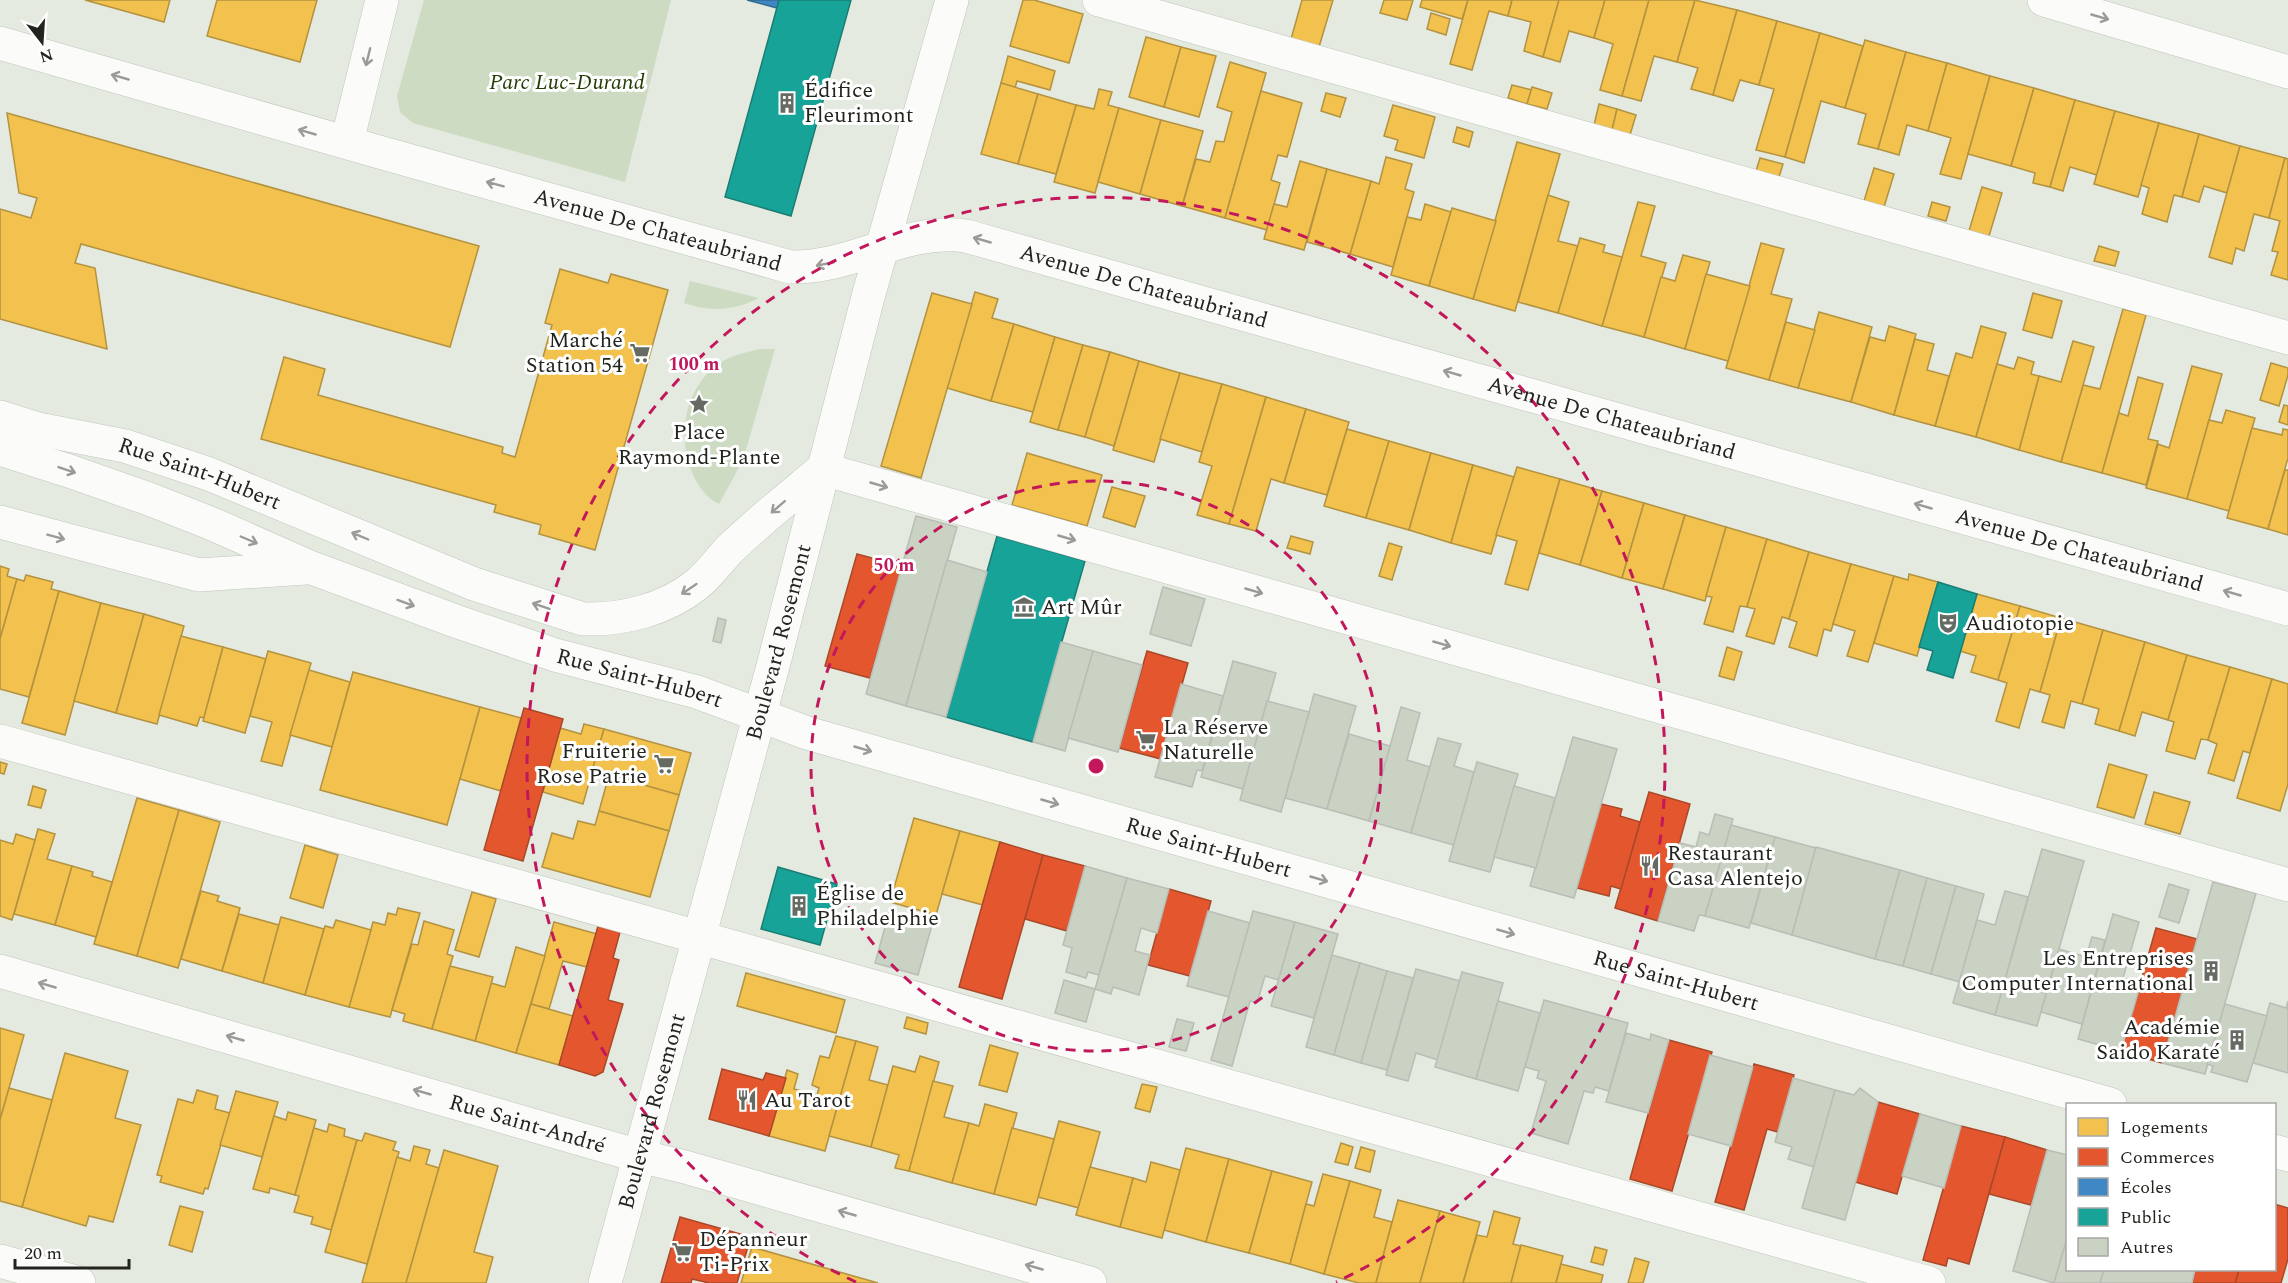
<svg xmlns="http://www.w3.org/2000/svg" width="2288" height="1283" font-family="Spectral,serif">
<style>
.green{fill:#cddbc3}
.homes{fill:#f2c14e;stroke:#b39240;stroke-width:1.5}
.shops{fill:#e4572e;stroke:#aa4829;stroke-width:1.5}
.schools{fill:#3f88c5;stroke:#366a93;stroke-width:1.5}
.public{fill:#17a398;stroke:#1a7d73;stroke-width:1.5}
.building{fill:#cad2c4;stroke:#b9bdb5;stroke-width:1.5}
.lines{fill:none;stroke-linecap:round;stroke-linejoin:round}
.minor-casing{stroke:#c1c5bd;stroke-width:34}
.major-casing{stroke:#c1c5bd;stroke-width:34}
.minor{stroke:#fbfcfa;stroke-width:33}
.major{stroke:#fbfcfa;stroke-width:33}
.oneway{stroke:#999b97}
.ring{fill:none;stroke:#c2185b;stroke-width:3;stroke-dasharray:10 8}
.labels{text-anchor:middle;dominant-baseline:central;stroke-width:6;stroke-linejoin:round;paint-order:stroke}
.park-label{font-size:22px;font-style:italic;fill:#233d05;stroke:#fff}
.poi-label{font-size:22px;fill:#21251e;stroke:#fff;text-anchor:start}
.street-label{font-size:22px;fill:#21251e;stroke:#fff}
.centre{fill:#c2185b;stroke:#fff;stroke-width:3}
.ring-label{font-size:18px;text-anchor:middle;font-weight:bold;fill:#c2185b;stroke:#fff;stroke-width:6;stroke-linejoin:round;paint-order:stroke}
</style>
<rect width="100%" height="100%" fill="#e4eadf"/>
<g class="green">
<polygon points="424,0 671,0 625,182 413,123 400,112 397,96"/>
<path d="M 690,281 L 759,298 C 734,311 709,312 684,303 Z"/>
<path d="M 760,349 L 775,349 L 743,460 L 719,504 C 701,495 691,475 687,456 C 679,420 691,379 725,360 C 736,354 748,352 760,349 Z"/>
</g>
<g class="homes">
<polygon points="85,0 170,0 164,22"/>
<polygon points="217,0 317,0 300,62 207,36"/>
<polygon points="1023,0 1034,0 1083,14 1069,63 1010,46"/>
<polygon points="1302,0 1333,0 1319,47 1291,39"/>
<polygon points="1384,0 1413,0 1407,20 1380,13"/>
<polygon points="1422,0 1468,0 1462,19 1420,7"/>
<polygon points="1468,0 1512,0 1508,16 1489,11 1472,70 1450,64"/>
<polygon points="1512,0 1559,0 1543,57 1524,51 1531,22 1508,16"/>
<polygon points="1559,0 1605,0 1594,38 1569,31 1560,62 1543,57"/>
<polygon points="1605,0 1649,0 1622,96 1600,90 1613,44 1594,38"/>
<polygon points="1649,0 1695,0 1677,62 1654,56 1641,101 1622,96"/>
<polygon points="1695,0 1737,10 1713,95 1691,89 1698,68 1677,62"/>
<polygon points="1737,10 1777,21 1759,85 1740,80 1733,101 1713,95"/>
<polygon points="1431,13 1450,19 1446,35 1427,29"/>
<polygon points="1777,21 1820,33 1785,157 1756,150 1774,89 1759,85"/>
<polygon points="1820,33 1863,46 1845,108 1821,101 1804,163 1785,157"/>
<polygon points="1146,37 1181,47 1164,107 1129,97"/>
<polygon points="1865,40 1906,52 1878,149 1858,144 1866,114 1845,108"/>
<polygon points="1181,47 1216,56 1199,117 1164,107"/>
<polygon points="1906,52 1947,63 1928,131 1907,125 1899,155 1878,149"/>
<polygon points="1008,56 1055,71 1050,90 1017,81 1015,88 1001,83"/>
<polygon points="1230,62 1266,73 1225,218 1182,206 1196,159 1210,162 1216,141 1224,142 1232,112 1217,107"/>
<polygon points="1947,63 1990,76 1961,179 1940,174 1951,138 1928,131"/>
<polygon points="1990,76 2034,88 2011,166 1968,154"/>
<polygon points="1001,83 1038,94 1018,164 981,154"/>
<polygon points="1512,85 1532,90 1527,104 1508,98"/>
<polygon points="1532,87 1552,93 1547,109 1527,104"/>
<polygon points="2034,88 2075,100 2050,187 2033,183 2035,173 2011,166"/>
<polygon points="1099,89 1112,92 1108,105 1119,108 1095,193 1054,182 1076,105 1094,109"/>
<polygon points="1261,91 1302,103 1287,157 1278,155 1271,180 1280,183 1267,230 1225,218"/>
<polygon points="1326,93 1346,98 1340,117 1321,111"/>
<polygon points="1038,94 1076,105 1056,174 1018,164"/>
<polygon points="2075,100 2115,111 2097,175 2070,167 2063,191 2050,187"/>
<polygon points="1599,104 1617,109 1612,130 1594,125"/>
<polygon points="1393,105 1435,117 1424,158 1395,150 1398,140 1384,136"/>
<polygon points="1119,108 1161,120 1140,194 1098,182"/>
<polygon points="1617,109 1636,115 1630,135 1612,130"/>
<polygon points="2115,111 2159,123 2138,197 2094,184"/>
<polygon points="7,113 479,246 450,347 81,244 75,263 95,268 107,349 0,319 0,209 31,218 37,198 19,193"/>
<polygon points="1161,120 1203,131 1182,206 1140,194"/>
<polygon points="2159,123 2199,134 2182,197 2174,195 2167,222 2142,214 2149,188 2141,185"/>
<polygon points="1457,127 1473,132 1469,147 1453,142"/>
<polygon points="2199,134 2240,146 2227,193 2204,186 2199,202 2182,197"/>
<polygon points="1517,142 1560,154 1515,311 1473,299"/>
<polygon points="2240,146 2285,158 2269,218 2254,214 2244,251 2236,248 2232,264 2209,257"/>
<polygon points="1386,157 1412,164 1405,189 1414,192 1393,267 1350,254 1371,181 1379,184"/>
<polygon points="1760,158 1783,164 1779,177 1756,171"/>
<polygon points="2285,158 2288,159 2288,280 2271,275 2278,252 2272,251 2280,221 2269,218"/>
<polygon points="1300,161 1327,169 1304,250 1264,239 1274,204 1287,207"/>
<polygon points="1874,168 1894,174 1884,207 1864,201"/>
<polygon points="1327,169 1371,181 1350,254 1307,242"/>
<polygon points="1982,187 2002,193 1989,236 1969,231"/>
<polygon points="1548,195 1569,202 1558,241 1578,246 1558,313 1518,302"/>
<polygon points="1638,202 1655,206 1641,256 1666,263 1644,337 1602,326"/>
<polygon points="1932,202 1950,207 1946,221 1928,216"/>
<polygon points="1425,204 1451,212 1429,286 1391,275 1407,217 1421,220"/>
<polygon points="1452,208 1496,221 1473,299 1429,286"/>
<polygon points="1580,238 1605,245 1603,252 1622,257 1602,326 1558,313"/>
<polygon points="1761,243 1784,249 1771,294 1792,299 1769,380 1726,368"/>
<polygon points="2099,246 2119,252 2115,266 2094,261"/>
<polygon points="1683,255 1710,262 1685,349 1644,337 1661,277 1675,281"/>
<polygon points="560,269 608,283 611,274 668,290 595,550 539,534 541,525 494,512 496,505 261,439 284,357 325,369 318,395 503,447 502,453 515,457 552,325 545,323"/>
<polygon points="1706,274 1750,286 1728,361 1685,349"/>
<polygon points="975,292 998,299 992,318 1014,324 991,401 947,388"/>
<polygon points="932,293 972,304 921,478 881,466"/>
<polygon points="2033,293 2062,301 2052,338 2023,330"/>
<polygon points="2123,309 2146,315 2102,473 2061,462 2083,385 2100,389"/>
<polygon points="1819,312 1872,327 1851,402 1798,388"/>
<polygon points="1786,322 1815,330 1798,388 1769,380"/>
<polygon points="1014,324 1055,337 1033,412 991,401"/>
<polygon points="1889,326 1916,334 1894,415 1851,402 1870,337 1885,341"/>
<polygon points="1981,326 2006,333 1976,437 1935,426 1956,353 1972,358"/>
<polygon points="1055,337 1083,345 1058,430 1030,422"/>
<polygon points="1915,339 1934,344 1927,370 1949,376 1935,426 1894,415"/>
<polygon points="2073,341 2094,347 2061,462 2019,450 2039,376 2061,382"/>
<polygon points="1083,345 1110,352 1085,437 1058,430"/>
<polygon points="1110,352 1139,361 1114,446 1085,437"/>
<polygon points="2018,357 2034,362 2031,374 2039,376 2019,450 1976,437 1997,364 2014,369"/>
<polygon points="1139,361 1180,373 1154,462 1113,450"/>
<polygon points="2271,363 2288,368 2288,375 2279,406 2260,400"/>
<polygon points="2192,366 2222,374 2187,499 2146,488 2158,444 2169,448"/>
<polygon points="1180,373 1222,384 1202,452 1160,439"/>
<polygon points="2138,377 2163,384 2148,439 2158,441 2146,485 2102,473 2119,413 2128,416"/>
<polygon points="1222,384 1266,397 1229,524 1197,515 1212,466 1199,462"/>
<polygon points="1266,397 1306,409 1284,483 1271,479 1256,531 1229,524"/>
<polygon points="2284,405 2288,406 2288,425 2279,422"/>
<polygon points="1306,409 1349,422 1327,495 1284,483"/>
<polygon points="2226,410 2255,418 2229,511 2187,499 2209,420 2222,423"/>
<polygon points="2252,428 2282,435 2283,429 2288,430 2288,458 2268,529 2227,518"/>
<polygon points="1347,429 1389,441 1366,518 1324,506"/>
<polygon points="1389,441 1431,453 1409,530 1366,518"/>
<polygon points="1027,453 1102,475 1087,526 1012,505"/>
<polygon points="1431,453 1473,465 1451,543 1409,530"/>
<polygon points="1473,465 1514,477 1491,554 1451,543"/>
<polygon points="1517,467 1560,479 1528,590 1505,584 1517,541 1496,535"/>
<polygon points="2285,470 2288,470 2288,535 2268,529"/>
<polygon points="1560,479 1602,491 1580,565 1539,553"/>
<polygon points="1112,487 1145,496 1135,527 1103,517"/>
<polygon points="1602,491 1644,503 1622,578 1580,565"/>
<polygon points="1644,503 1685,515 1663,589 1622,578"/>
<polygon points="1685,515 1726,527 1705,601 1663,589"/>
<polygon points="1726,527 1767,539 1747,607 1740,606 1733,632 1704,624 1712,597 1706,596"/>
<polygon points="1291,536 1313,542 1310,554 1287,548"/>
<polygon points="1767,539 1809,552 1789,619 1782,617 1774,644 1746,636 1755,609 1747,607"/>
<polygon points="1389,543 1402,547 1392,580 1379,576"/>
<polygon points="1809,552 1851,564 1831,631 1824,629 1817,656 1789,647 1797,622 1789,619"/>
<polygon points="1851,564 1894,576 1868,662 1847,656 1855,631 1833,624"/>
<polygon points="0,566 9,569 7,576 17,579 0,639"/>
<polygon points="1909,574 1938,582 1917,656 1874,643 1894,576 1908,580"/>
<polygon points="26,575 53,582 51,589 59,591 29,697 0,689 0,639 17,579 24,581"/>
<polygon points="59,591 101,603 65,735 22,723"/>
<polygon points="1977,594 2020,606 1998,680 1971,672 1976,656 1960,651"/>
<polygon points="101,603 144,614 116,713 74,701"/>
<polygon points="2020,606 2061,618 2040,692 2030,689 2019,728 1996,721 2007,683 1998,680"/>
<polygon points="144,614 184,626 157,724 116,713"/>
<polygon points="2061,618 2103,630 2082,704 2071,701 2064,728 2042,722 2050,695 2040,692"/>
<polygon points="2103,630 2145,642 2119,731 2095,724 2099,709 2082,704"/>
<polygon points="181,636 223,647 204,718 200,717 197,726 159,715"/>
<polygon points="2145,642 2187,655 2168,720 2142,712 2135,736 2119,731"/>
<polygon points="223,647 266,659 245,733 203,721"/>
<polygon points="1727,647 1742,652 1734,680 1719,676"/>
<polygon points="268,651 311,663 282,766 261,761 272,722 250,716"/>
<polygon points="2187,655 2230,667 2208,740 2201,739 2195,759 2166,751 2174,722 2168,720"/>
<polygon points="2230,667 2272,679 2250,753 2243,751 2234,781 2208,773 2217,744 2208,740"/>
<polygon points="309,670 350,682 332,747 290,735"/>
<polygon points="353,672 480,707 447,825 320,790"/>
<polygon points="2272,679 2288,684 2288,784 2280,811 2237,798"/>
<polygon points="480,707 521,718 501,791 460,779"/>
<polygon points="584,724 604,729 583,804 543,792 560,728 581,734"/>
<polygon points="604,729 691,753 679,795 592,771"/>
<polygon points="0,762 7,764 4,774 0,773"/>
<polygon points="2109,764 2147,775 2134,818 2097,807"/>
<polygon points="609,775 679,795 669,831 599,811"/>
<polygon points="33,786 46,790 41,808 28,805"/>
<polygon points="2154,792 2190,802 2180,834 2145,824"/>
<polygon points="137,798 179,810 137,956 94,944"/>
<polygon points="179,810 220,822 178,968 137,956"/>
<polygon points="599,811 669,831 650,897 542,867 552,833 573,839 578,821 595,825"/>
<polygon points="914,818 960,831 936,915 890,902"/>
<polygon points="38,829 55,834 47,859 72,866 55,925 14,914"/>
<polygon points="960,831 1000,842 983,905 942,894"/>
<polygon points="16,834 35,840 12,920 0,916 0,840 13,844"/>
<polygon points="305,845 338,855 323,908 290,898"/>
<polygon points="72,866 93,872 92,876 112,882 96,937 55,925"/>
<polygon points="201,891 219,896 217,901 240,908 222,971 181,959"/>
<polygon points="472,892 496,899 479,957 455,950"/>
<polygon points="398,908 420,913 390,1017 349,1007 373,922 385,925 388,913 396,915"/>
<polygon points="239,914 279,925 263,983 222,971"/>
<polygon points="281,917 324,929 305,995 263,983"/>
<polygon points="336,920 371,930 349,1007 305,995 325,926 333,928"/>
<polygon points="424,921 454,930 447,954 453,956 432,1029 403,1021 405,1014 392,1010 412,944 418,945"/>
<polygon points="554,922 597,934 587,967 563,961 549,1009 531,1004"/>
<polygon points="516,947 545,956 516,1053 475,1041 491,983 505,987"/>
<polygon points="450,966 493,977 475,1041 432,1029"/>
<polygon points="746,973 845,1000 836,1033 737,1006"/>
<polygon points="531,1004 573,1016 559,1065 516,1053"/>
<polygon points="907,1017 928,1023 926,1034 904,1028"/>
<polygon points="0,1028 24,1035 0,1120"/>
<polygon points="836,1036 856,1041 825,1151 769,1136 787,1070 798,1074 794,1089 817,1095 819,1088 812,1085 820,1056 829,1058"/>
<polygon points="856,1041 878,1047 869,1080 888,1085 871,1147 829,1136"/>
<polygon points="990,1045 1018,1053 1007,1092 979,1085"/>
<polygon points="65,1053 128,1071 115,1118 141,1125 113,1222 89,1216 86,1226 22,1207"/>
<polygon points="920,1056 939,1062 909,1171 895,1168 899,1155 871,1147 893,1066 915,1072"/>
<polygon points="933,1081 953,1086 944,1117 969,1123 952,1183 909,1171"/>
<polygon points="1142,1084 1157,1087 1150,1112 1135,1108"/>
<polygon points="9,1088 52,1100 22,1207 0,1201 0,1120"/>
<polygon points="197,1090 218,1096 215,1109 230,1113 208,1189 205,1188 203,1194 160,1182 162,1176 157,1175 178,1099 193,1103"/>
<polygon points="236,1091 278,1102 262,1157 220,1145"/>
<polygon points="985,1104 1017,1113 994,1194 952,1183 969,1123 979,1126"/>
<polygon points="288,1112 316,1120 295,1195 270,1188 269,1193 253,1189 274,1116 286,1120"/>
<polygon points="1059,1121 1100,1132 1079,1208 1038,1197"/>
<polygon points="329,1124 345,1129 344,1136 357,1140 331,1230 311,1224 313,1217 294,1212 299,1196 295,1195 314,1128 327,1132"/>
<polygon points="1012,1128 1054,1139 1036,1205 994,1194"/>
<polygon points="365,1133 396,1142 393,1150 399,1152 367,1264 325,1252 357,1140 362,1141"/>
<polygon points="1341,1143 1353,1147 1348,1165 1335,1162"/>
<polygon points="414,1146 430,1150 426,1164 439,1168 406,1283 362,1283 397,1157 410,1161"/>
<polygon points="1361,1147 1375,1151 1370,1172 1355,1168"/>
<polygon points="1186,1148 1229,1159 1206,1242 1164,1230"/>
<polygon points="444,1150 498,1166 474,1252 493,1257 486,1283 406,1283"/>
<polygon points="1229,1159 1272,1171 1249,1253 1206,1242"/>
<polygon points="1151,1162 1180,1170 1162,1238 1120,1227 1133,1178 1146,1182"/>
<polygon points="1090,1167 1133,1178 1120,1227 1076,1215"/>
<polygon points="1272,1171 1312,1182 1290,1264 1249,1253"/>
<polygon points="1323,1174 1350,1181 1324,1274 1290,1264 1306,1204 1314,1206"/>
<polygon points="1350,1181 1381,1190 1374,1217 1392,1222 1376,1283 1359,1283 1324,1274"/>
<polygon points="1398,1200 1440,1211 1420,1283 1376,1283"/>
<polygon points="180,1206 203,1212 192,1252 169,1245"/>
<polygon points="1440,1211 1480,1222 1463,1283 1420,1283"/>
<polygon points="1494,1211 1520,1218 1513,1244 1521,1246 1511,1283 1463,1283 1477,1235 1487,1237"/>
<polygon points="1521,1245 1563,1256 1556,1283 1511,1283"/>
<polygon points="752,1247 878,1283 741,1283"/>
<polygon points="1595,1247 1607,1250 1603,1265 1591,1262"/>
<polygon points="1635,1258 1649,1262 1643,1283 1628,1283"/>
<polygon points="1561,1264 1603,1275 1601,1283 1556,1283"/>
</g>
<g class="shops">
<polygon points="857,554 902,566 870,678 825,666"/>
<polygon points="1147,651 1188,663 1161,759 1119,748"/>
<polygon points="524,708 563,719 523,861 484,850"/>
<polygon points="1649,792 1690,804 1658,921 1615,908"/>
<polygon points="1601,804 1622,809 1620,816 1640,822 1621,889 1611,886 1609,896 1577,888"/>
<polygon points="1000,842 1043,855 1002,999 959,987"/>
<polygon points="1043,855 1085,866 1067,931 1025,919"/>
<polygon points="1169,889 1211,901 1190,976 1148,965"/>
<polygon points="598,926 620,932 613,958 619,960 608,1000 623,1004 603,1072 595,1076 559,1065"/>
<polygon points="2156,928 2197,939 2162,1063 2121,1051"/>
<polygon points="1669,1040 1712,1052 1672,1191 1630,1179"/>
<polygon points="1754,1064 1794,1075 1778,1132 1767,1129 1744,1210 1715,1202"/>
<polygon points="722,1069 763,1080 766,1073 786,1078 769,1136 709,1119"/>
<polygon points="1878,1102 1920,1114 1897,1194 1855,1182"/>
<polygon points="1961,1126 2005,1137 1969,1264 1948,1258 1946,1266 1923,1260"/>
<polygon points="2005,1137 2047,1150 2031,1205 1989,1194"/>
<polygon points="2274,1204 2288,1208 2288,1259 2281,1283 2235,1283 2239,1270 2274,1270"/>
<polygon points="680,1217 751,1237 737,1283 709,1283 692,1279 691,1283 661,1283"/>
<polygon points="2195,1270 2239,1270 2235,1283 2192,1283"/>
</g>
<polygon class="schools" points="747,0 779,0 777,8"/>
<g class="public">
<polygon points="779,0 851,0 791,216 725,197"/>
<polygon points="997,536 1085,561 1033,742 946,717"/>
<polygon points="1938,582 1977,594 1953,678 1927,670 1933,651 1919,647"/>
<polygon points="778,867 837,884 820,945 761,929"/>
</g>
<g class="building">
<polygon points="916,516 957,527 906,706 866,694"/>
<polygon points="947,560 987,572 946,717 906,706"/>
<polygon points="1163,587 1205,599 1191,646 1150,634"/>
<polygon points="718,618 726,620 721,643 713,641"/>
<polygon points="1061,642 1093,651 1065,751 1033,742"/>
<polygon points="1093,651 1142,665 1118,752 1068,738"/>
<polygon points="1233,661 1276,673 1243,789 1201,777"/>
<polygon points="1181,684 1223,696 1202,771 1197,770 1192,787 1155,777"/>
<polygon points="1314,694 1356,706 1327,809 1285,798"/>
<polygon points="1267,701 1309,712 1281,812 1240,800"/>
<polygon points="1401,707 1420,713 1407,760 1430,767 1411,833 1369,821"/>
<polygon points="1349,734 1390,746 1369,821 1327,809"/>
<polygon points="1573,737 1617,749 1574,898 1530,886"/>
<polygon points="1438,738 1461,744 1454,766 1474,772 1454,845 1411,833"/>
<polygon points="1477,762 1518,774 1490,872 1449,861"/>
<polygon points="1514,786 1555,798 1536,868 1494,857"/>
<polygon points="1715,814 1733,819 1705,916 1699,915 1694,931 1658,921 1680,843 1696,847 1700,832 1709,835"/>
<polygon points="1731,825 1775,837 1749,928 1705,916"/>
<polygon points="1775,837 1816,848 1792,935 1751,923"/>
<polygon points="1816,847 1900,870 1875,959 1792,935"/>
<polygon points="2042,849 2084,861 2037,1026 1995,1015"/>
<polygon points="1085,866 1127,878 1099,975 1088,972 1086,978 1066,972 1072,948 1063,945"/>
<polygon points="1900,870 1927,878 1903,966 1875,959"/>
<polygon points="1127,878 1169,889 1157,933 1141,928 1135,951 1150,955 1139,995 1113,987 1111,994 1095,989"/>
<polygon points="1927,878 1956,886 1931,974 1903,966"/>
<polygon points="2213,882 2256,893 2205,1074 2162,1063"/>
<polygon points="2169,884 2189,890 2179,923 2159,917"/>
<polygon points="1956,886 1984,894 1960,982 1931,974"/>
<polygon points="2005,891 2028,897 1995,1015 1953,1003 1977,920 1995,925"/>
<polygon points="1208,911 1250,923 1229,997 1187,986"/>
<polygon points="1253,911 1295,922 1279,980 1265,976 1257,1003 1250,1001 1232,1066 1211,1060"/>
<polygon points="889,913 932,925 918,975 875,963"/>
<polygon points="2113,914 2139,922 2123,978 2141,983 2121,1051 2078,1039"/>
<polygon points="1295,922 1338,934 1314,1018 1271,1006"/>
<polygon points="2092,937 2105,940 2082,1024 2041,1012 2059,949 2086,957"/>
<polygon points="1332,955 1360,963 1334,1055 1306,1047"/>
<polygon points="1360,963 1387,971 1361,1063 1334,1055"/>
<polygon points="1416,969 1460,981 1438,1060 1416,1053 1408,1081 1386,1075"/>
<polygon points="1387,971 1413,978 1387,1070 1361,1063"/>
<polygon points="1462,972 1503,983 1476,1079 1435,1067"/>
<polygon points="1064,980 1095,989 1086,1022 1055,1013"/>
<polygon points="1544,1000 1628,1023 1609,1091 1595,1087 1593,1093 1584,1091 1568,1144 1531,1133 1546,1081 1537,1078 1539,1071 1525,1067"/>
<polygon points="1498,1001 1540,1013 1518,1091 1476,1079"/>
<polygon points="2288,1001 2288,1073 2253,1063 2270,1003 2286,1008"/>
<polygon points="2225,1004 2267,1016 2247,1082 2211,1072 2213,1066 2207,1064"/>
<polygon points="1177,1019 1194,1023 1186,1051 1169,1047"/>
<polygon points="1626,1033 1650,1040 1651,1034 1669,1040 1648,1113 1606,1102"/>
<polygon points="1710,1055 1753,1067 1731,1146 1688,1134"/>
<polygon points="1793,1078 1835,1090 1814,1167 1788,1159 1792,1147 1775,1142"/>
<polygon points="1860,1088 1878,1102 1845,1220 1802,1208 1835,1090 1854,1095"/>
<polygon points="1920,1114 1961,1126 1944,1188 1902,1176"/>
<polygon points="2047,1150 2068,1155 2068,1235 2054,1283 2013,1271"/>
<polygon points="2068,1235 2068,1270 2104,1270 2100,1283 2054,1283"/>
<polygon points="2104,1270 2195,1270 2192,1283 2100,1283"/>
</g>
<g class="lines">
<g class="minor-casing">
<g id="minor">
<polyline points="1099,0 2288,338"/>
<polyline points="2044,0 2288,72"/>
<path id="s1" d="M 0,43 L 379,152 L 790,267 C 852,269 905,227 966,236 L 2288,609"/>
<polyline points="347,142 382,0"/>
<path id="s2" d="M 0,417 L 38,429 L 125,446 L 209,474 L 474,584 L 583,619 C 622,620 665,610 696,585 C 710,574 719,560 731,548 C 760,520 792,495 823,469 L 2288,885"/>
<path id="s3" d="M 0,449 L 69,471 L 149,499 L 210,523 L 312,568 L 458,622 L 555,655 L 697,692 L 807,733 L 2110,1104"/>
<polyline points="0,522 199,575 306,568"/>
<polyline points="0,741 1929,1283"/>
<path id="s4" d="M 0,971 L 639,1156 L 685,1167 L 1090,1283"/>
<polyline points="2274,1151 2288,1155"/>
<polyline points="0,1261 79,1283"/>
</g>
</g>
<g class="major-casing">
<g id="major">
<path id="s5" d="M 605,1283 L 773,666 L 868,297 L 952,0"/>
</g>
</g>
<use href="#minor" class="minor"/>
<use href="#major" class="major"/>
</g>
<defs><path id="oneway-shaft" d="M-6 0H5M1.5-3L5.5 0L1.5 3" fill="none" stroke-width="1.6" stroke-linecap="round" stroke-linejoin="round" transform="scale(1.5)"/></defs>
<g class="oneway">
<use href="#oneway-shaft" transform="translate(2100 17) rotate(16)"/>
<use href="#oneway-shaft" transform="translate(368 57) rotate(104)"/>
<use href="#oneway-shaft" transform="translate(120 77) rotate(-164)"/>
<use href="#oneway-shaft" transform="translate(307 132) rotate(-164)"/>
<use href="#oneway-shaft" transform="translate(495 184) rotate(-165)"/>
<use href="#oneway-shaft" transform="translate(982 240) rotate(-164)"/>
<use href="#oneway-shaft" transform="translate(825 264) rotate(169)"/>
<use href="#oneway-shaft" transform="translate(1452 373) rotate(-164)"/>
<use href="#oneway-shaft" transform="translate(67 470) rotate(19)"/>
<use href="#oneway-shaft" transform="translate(879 485) rotate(16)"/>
<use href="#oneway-shaft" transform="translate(1923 506) rotate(-164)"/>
<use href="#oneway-shaft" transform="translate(778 507) rotate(139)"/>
<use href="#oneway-shaft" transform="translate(360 536) rotate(-157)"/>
<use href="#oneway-shaft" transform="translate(56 537) rotate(15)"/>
<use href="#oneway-shaft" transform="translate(1067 538) rotate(16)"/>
<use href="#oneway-shaft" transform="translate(249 540) rotate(23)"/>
<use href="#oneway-shaft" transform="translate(689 589) rotate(146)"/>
<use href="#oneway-shaft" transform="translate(1254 591) rotate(16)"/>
<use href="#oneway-shaft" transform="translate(2232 593) rotate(-164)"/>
<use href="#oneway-shaft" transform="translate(406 603) rotate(20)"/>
<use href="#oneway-shaft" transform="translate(541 606) rotate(-162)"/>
<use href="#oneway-shaft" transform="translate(1442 644) rotate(16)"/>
<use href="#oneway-shaft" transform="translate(863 749) rotate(16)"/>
<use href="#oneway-shaft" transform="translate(1050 802) rotate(16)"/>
<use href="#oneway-shaft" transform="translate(1319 879) rotate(16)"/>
<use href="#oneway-shaft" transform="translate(1506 932) rotate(16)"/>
<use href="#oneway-shaft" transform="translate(47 985) rotate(-164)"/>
<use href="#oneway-shaft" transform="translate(235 1038) rotate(-164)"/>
<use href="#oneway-shaft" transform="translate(422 1092) rotate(-164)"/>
<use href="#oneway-shaft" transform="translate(847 1213) rotate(-164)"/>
<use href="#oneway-shaft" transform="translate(1034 1267) rotate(-164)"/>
</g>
<g class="ring">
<circle cx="1096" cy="766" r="285"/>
<path d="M856 1282A569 569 0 1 1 1336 1282"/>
</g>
<defs>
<g id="building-bare" transform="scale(1.62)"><path d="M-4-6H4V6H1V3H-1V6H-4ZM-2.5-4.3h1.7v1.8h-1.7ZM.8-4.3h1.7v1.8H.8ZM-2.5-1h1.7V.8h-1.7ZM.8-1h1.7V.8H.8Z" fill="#656a62" stroke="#fff" stroke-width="2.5" paint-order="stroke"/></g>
<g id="supermarket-bare" transform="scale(1.62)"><path d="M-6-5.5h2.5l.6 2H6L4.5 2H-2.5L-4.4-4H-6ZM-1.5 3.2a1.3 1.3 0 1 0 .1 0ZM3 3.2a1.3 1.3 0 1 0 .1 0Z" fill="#656a62" stroke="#fff" stroke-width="2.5" paint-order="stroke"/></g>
<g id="sight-bare" transform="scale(1.62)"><path d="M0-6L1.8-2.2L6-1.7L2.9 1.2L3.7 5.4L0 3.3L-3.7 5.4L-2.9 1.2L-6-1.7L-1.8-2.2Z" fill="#656a62" stroke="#fff" stroke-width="2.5" paint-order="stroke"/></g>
<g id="museum-bare" transform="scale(1.62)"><path d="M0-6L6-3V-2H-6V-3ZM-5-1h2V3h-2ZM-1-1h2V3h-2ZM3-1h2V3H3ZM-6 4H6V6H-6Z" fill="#656a62" stroke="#fff" stroke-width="2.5" paint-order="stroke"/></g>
<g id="theatre-bare" transform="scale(1.62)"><path d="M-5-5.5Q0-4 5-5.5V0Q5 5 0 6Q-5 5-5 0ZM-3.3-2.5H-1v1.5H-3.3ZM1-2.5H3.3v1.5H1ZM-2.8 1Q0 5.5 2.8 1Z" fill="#656a62" stroke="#fff" stroke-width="2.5" paint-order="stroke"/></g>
<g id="restaurant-bare" transform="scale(1.62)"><path d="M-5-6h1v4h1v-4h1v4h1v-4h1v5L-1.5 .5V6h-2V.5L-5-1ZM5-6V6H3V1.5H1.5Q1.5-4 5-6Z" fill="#656a62" stroke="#fff" stroke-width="2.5" paint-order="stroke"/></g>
</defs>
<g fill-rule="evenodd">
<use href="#building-bare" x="787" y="103"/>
<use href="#supermarket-bare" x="640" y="353"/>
<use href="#sight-bare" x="699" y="404"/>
<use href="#museum-bare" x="1024" y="607"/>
<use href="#theatre-bare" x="1948" y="623"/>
<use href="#supermarket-bare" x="1146" y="740"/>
<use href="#supermarket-bare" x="664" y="764"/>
<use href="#restaurant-bare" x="1650" y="866"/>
<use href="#building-bare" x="799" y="906"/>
<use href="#building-bare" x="2211" y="971"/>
<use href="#building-bare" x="2237" y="1040"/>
<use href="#restaurant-bare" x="747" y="1100"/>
<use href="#supermarket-bare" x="682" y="1252"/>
</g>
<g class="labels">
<g class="park-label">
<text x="567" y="82">Parc Luc-Durand</text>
</g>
<g class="poi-label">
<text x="804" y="90">Édifice<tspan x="804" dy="25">Fleurimont</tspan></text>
<text x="623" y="340" text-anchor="end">Marché<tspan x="623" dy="25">Station 54</tspan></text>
<text x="699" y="432" text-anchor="middle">Place<tspan x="699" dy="25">Raymond-Plante</tspan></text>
<text x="1041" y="607">Art Mûr</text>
<text x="1965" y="623">Audiotopie</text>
<text x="1163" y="727">La Réserve<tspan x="1163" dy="25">Naturelle</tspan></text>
<text x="647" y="751" text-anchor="end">Fruiterie<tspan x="647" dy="25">Rose Patrie</tspan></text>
<text x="1667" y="853">Restaurant<tspan x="1667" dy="25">Casa Alentejo</tspan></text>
<text x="816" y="893">Église de<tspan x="816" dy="25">Philadelphie</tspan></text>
<text x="2194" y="958" text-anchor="end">Les Entreprises<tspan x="2194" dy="25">Computer International</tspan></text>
<text x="2220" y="1027" text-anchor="end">Académie<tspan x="2220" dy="25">Saido Karaté</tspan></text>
<text x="764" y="1100">Au Tarot</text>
<text x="699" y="1239">Dépanneur<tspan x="699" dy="25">Ti-Prix</tspan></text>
</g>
<g class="street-label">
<text stroke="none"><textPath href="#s1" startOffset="684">Avenue De Chateaubriand</textPath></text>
<text stroke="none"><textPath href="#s1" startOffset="1186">Avenue De Chateaubriand</textPath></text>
<text stroke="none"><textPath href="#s1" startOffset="1672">Avenue De Chateaubriand</textPath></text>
<text stroke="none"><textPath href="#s2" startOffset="208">Rue Saint-Hubert</textPath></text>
<text stroke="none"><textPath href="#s1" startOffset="2158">Avenue De Chateaubriand</textPath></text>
<text stroke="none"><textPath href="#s5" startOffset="664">Boulevard Rosemont</textPath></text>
<text stroke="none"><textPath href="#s3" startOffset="680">Rue Saint-Hubert</textPath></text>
<text stroke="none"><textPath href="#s3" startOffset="1274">Rue Saint-Hubert</textPath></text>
<text stroke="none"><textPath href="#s3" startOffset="1760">Rue Saint-Hubert</textPath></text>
<text stroke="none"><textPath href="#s5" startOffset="178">Boulevard Rosemont</textPath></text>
<text stroke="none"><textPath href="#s4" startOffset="549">Rue Saint-André</textPath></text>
</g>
</g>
<circle cx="1096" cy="766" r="9" class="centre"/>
<g class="ring-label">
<text x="694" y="370">100 m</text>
<text x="894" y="571">50 m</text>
</g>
<rect x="2066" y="1103" width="210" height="168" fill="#ffffff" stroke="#a6a8a5" stroke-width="1.5"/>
<rect x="2078" y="1118" width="30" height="18" fill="#f2c14e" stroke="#a6a8a5" stroke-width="1.5"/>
<text x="2120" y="1133" font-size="18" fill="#21251e">Logements</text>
<rect x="2078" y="1148" width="30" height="18" fill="#e4572e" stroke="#a6a8a5" stroke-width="1.5"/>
<text x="2120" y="1163" font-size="18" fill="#21251e">Commerces</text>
<rect x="2078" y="1178" width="30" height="18" fill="#3f88c5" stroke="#a6a8a5" stroke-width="1.5"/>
<text x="2120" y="1193" font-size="18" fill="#21251e">Écoles</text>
<rect x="2078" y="1208" width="30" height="18" fill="#17a398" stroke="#a6a8a5" stroke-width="1.5"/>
<text x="2120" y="1223" font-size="18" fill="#21251e">Public</text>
<rect x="2078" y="1238" width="30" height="18" fill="#cad2c4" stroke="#a6a8a5" stroke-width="1.5"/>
<text x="2120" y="1253" font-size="18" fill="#21251e">Autres</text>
<g transform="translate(42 42) rotate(163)" stroke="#ffffff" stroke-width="4.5" paint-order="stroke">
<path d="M0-4.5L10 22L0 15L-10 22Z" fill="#21251e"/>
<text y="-9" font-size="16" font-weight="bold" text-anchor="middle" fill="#21251e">N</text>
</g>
<path d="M15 1259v9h114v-9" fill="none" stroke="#21251e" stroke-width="3"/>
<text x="24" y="1259" font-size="18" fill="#21251e" stroke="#ffffff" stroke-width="4.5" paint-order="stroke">20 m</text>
</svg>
